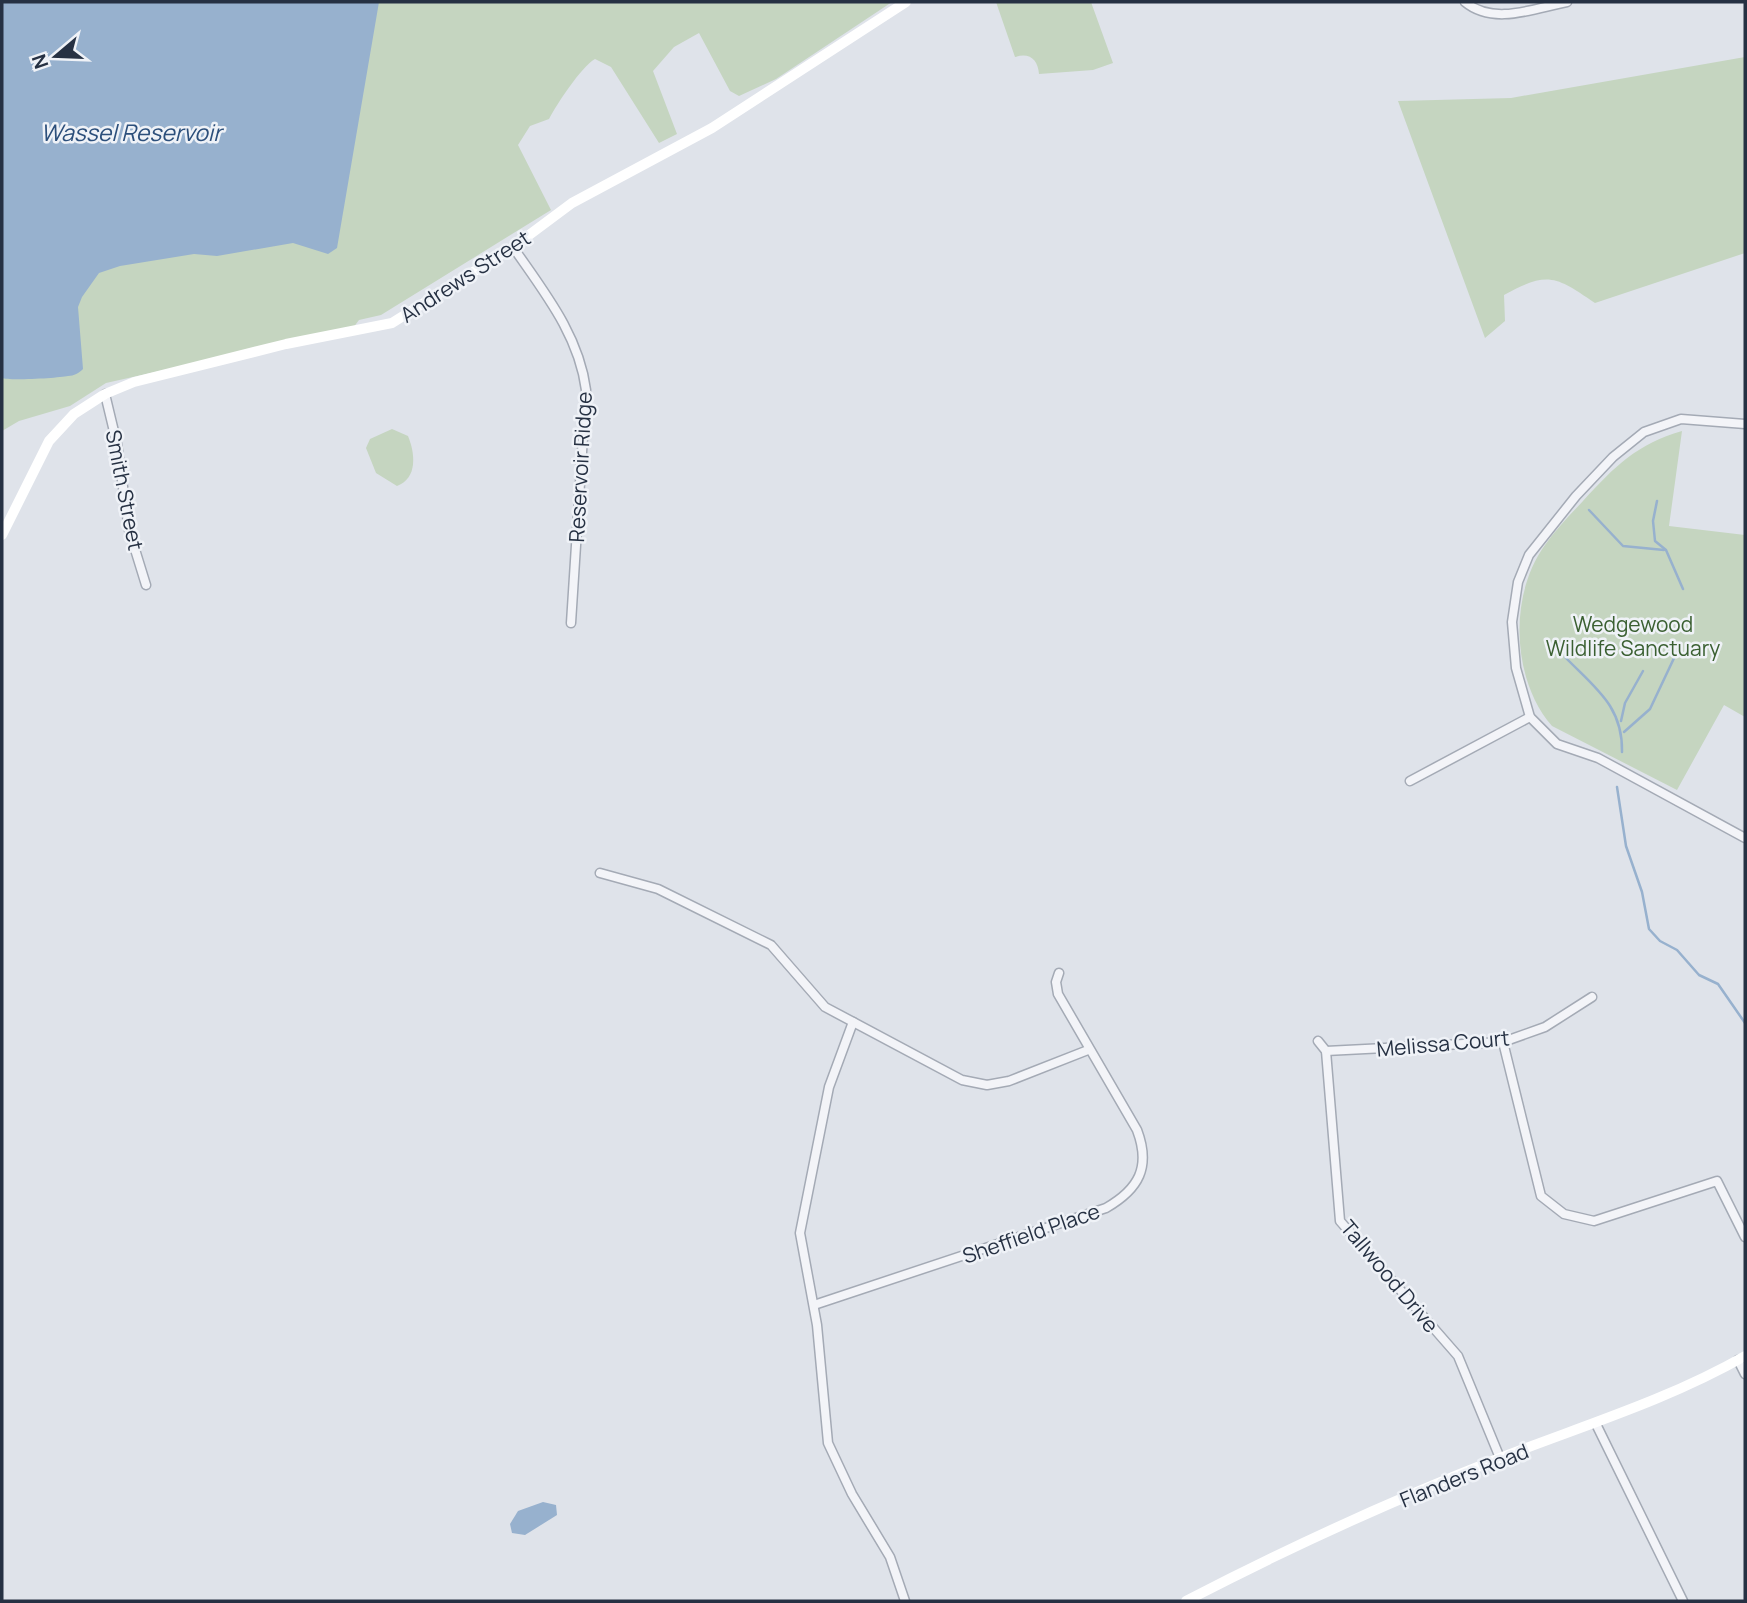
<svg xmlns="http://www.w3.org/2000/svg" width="1747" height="1603" font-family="Manrope,sans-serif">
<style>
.green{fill:#c5d5c0}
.water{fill:#97b1ce}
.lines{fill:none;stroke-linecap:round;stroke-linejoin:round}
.stream{stroke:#97b1ce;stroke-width:2.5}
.street-casing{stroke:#a4aab5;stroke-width:11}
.street{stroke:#f3f4f8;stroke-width:8}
.secondary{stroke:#fff;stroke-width:10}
.labels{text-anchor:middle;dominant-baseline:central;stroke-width:5;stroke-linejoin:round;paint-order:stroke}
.street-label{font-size:21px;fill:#263143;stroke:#eff2f7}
.park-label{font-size:21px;fill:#3b6032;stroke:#eff2f7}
.water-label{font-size:23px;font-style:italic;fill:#2c4f7b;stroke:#eff2f7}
</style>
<rect width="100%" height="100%" fill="#dfe3ea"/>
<g class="green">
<path d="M 2,2 L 892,2 L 776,79 L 739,96 L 730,91 L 699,33 L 674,47 L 653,71 L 677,134 L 659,143 L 611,67 L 595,59 C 581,67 557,104 549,119 L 530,126 L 518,145 L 551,210 L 381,315 L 359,320 L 353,328 L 106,383 L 70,406 L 19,421 L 2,431 Z"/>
<path d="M 996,2 L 1091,2 L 1113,63 L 1093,70 L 1039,74 C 1038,60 1030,52 1015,57 Z"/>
<path d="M 1745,57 L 1745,253 L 1595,303 C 1555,276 1548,271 1504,295 L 1505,321 L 1485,338 L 1398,101 L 1511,98 Z"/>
<path d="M 392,429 L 408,436 C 415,453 418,478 397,486 L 376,473 L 366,448 L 370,439 Z"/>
<path d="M 1682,431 L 1669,526 L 1745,535 L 1745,717 L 1724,705 L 1677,790 L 1552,726 C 1512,680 1508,596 1545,545 C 1556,529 1570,515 1583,501 C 1615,466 1637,444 1682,431 Z"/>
</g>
<g class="water">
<path d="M 2,2 L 379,2 L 337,248 L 328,254 L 293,243 L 217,256 L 194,254 L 120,266 L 99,273 L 82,297 L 78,307 L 83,369 C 79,373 74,376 68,376 C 59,378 8,381 2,378 Z"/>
<polygon points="543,1502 556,1505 557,1515 525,1535 512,1533 510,1524 518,1511"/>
</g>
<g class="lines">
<g class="stream">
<polyline points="1657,501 1653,521 1655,541 1666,550 1683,589"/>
<polyline points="1589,510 1623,546 1664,550"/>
<path d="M 1565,657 C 1595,688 1623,706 1622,752"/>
<polyline points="1621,721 1625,703 1643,671"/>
<polyline points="1624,732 1650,709 1675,656"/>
<polyline points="1617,787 1626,846 1642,892 1649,929 1660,941 1677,950 1699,975 1718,984 1745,1023"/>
</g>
<g class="street-casing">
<g id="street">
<path d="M 1465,2 C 1494,26 1535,8 1567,2"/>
<path d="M 513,247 C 544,292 579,335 586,390 L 571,623"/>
<polyline points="105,394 117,444 129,530 146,585"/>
<polyline points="1745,424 1681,419 1644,432 1613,457 1576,496 1529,555 1518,582 1512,622 1516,668 1530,717 1557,744 1598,758 1745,838"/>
<polyline points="1410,781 1530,717"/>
<polyline points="600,873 658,889 771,945 825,1007 962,1080 987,1085 1009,1081 1088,1050"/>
<polyline points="853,1022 829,1087 800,1233 817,1325 828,1443 852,1494 890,1557 905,1601"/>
<polyline points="1318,1041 1326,1051 1340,1221 1458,1356 1500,1458"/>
<polyline points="1503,1042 1541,1196 1564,1214 1594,1221 1717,1181 1745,1237"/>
<polyline points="1326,1051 1503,1042 1545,1027 1592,997"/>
<path d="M 814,1305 L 1106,1208 C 1139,1189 1151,1167 1137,1130 L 1058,994 L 1056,982 L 1059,973"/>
<polyline points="1738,1360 1745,1374"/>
<polyline points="1596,1424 1683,1601"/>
</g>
</g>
<use href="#street" class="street"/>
<g class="secondary">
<polyline points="2,535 49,441 74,414 105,394 134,382 286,344 392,323 513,247 572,203 712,128 906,2"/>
<path d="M 1186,1601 C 1288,1548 1393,1500 1500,1458 C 1582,1426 1668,1400 1745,1356"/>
</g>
</g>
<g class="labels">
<g class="street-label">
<text transform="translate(465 276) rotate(-33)">Andrews Street</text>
<text transform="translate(580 467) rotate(-87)">Reservoir Ridge</text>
<text transform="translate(125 490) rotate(79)">Smith Street</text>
<text transform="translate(1443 1043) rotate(-5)">Melissa Court</text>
<text transform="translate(1031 1233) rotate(-19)">Sheffield Place</text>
<text transform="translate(1390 1276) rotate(50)">Tallwood Drive</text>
<text transform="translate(1464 1475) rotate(-22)">Flanders Road</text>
</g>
<g class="park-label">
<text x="1633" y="624">Wedgewood<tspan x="1633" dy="24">Wildlife Sanctuary</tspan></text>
</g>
<g class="water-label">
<text x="131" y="132">Wassel Reservoir</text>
</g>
</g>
<rect width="1747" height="1603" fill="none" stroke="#263143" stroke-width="7"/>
<g transform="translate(56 56) rotate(251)" stroke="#eff2f7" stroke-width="5" paint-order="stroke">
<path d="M0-5L12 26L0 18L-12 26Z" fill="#263143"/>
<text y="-10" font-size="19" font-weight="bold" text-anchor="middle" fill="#263143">N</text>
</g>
</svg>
